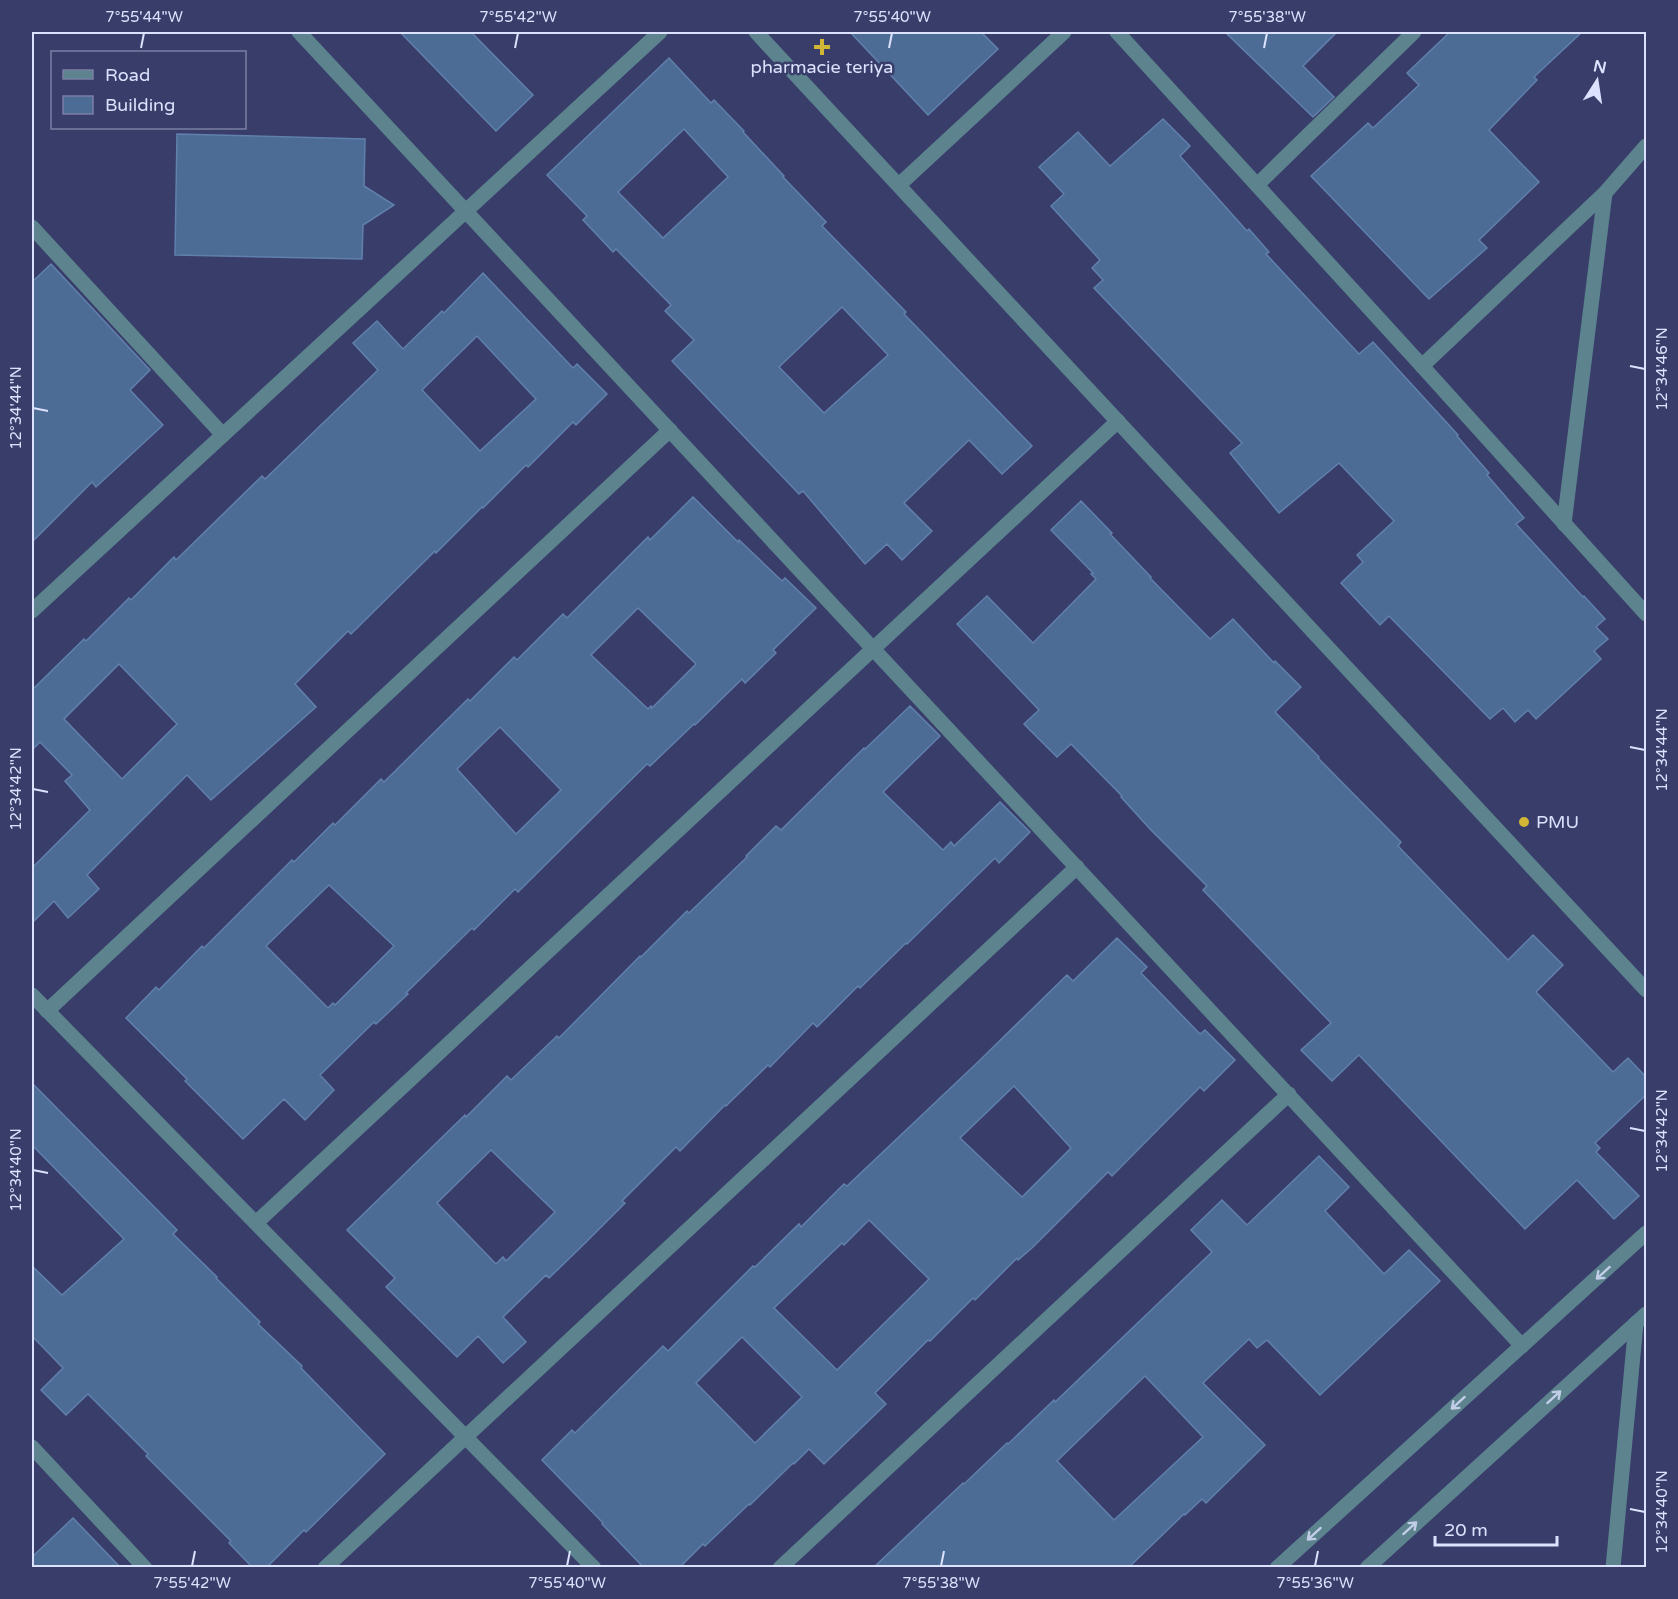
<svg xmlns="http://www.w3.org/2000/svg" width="1678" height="1599" font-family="'Varela Round',sans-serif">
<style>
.building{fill:#4c6b95;stroke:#6180ac;stroke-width:1.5;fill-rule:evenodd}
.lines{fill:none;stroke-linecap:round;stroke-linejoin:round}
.minor{stroke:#5c838e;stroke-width:15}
.oneway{stroke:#c2cee7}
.ticks{fill:none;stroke:#dce1fd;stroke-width:2}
.poi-dot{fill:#d2b736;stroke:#383d6a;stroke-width:2}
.labels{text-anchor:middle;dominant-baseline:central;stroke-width:5;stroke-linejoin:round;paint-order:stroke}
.poi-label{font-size:18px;fill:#dce1fd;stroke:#383d6a}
.neatline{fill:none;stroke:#dce1fd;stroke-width:2}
.ticks-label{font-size:15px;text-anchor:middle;fill:#dce1fd}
</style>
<rect width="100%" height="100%" fill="#383d6a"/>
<g class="building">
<polygon points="400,32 471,32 533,95 496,131"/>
<polygon points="850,32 981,32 998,49 928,115"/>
<polygon points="1225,32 1337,32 1303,66 1334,97 1313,117"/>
<polygon points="1450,32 1582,32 1534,77 1537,80 1489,130 1539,182 1479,240 1487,248 1429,299 1311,176 1368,123 1373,128 1419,85 1407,73"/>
<path d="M 669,58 L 711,103 L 714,100 L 744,131 L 743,132 L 784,176 L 783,177 L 826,222 L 822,226 L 906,312 L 904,314 L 1032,446 L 1002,474 L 969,440 L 904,503 L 932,531 L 902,560 L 887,544 L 865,564 L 803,491 L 799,494 L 672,361 L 694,340 L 665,311 L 671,305 L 616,249 L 613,252 L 583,220 L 587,216 L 547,175 ZM 684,129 L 728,177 L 663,238 L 618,192 ZM 842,307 L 888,355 L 824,413 L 779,367 Z"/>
<polygon points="1163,119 1190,146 1180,156 1247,231 1249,229 1269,252 1266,254 1359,354 1373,342 1458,435 1457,436 1489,473 1487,475 1524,518 1516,524 1583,597 1584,596 1605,619 1596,627 1608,639 1594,651 1601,659 1536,719 1528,710 1515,722 1503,708 1490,719 1389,616 1380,625 1341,583 1363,562 1357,555 1394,521 1339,463 1279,513 1230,453 1242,443 1094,288 1103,280 1092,268 1100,260 1051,206 1064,194 1039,167 1078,132 1110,166"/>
<polygon points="177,134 365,139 364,186 394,205 363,225 362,259 175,255"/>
<polygon points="51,264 150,370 130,390 163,425 96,487 92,482 32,542 32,282"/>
<path d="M 483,273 L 573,368 L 577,364 L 607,394 L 576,425 L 573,422 L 528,467 L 526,465 L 483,508 L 482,507 L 436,553 L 435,551 L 351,634 L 348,631 L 295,684 L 316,707 L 211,800 L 187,775 L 87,875 L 99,889 L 68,918 L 54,901 L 32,923 L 32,868 L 90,810 L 65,781 L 72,775 L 40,742 L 32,750 L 32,685 L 34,688 L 84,639 L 86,641 L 129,598 L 131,600 L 174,557 L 176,560 L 262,476 L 265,479 L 378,370 L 353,343 L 377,321 L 403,349 L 442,311 L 444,313 ZM 477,336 L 536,399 L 480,451 L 422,390 ZM 119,664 L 177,724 L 122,779 L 64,719 Z"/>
<path d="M 693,497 L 738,542 L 739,540 L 782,581 L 785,578 L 816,608 L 773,650 L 776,653 L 745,683 L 742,679 L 695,725 L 694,724 L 650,766 L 647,764 L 518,892 L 515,889 L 474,930 L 472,928 L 406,993 L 408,994 L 376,1024 L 374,1022 L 320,1075 L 334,1090 L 305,1120 L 284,1099 L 243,1139 L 185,1081 L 187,1079 L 126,1018 L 156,987 L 159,990 L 202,946 L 204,948 L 292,860 L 294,862 L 333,823 L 335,825 L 381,779 L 384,782 L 468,699 L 470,701 L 514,657 L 517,660 L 563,614 L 567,618 L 648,537 L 650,540 ZM 638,608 L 696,664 L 652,708 L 651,706 L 648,709 L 591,655 ZM 500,727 L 561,790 L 516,834 L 457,769 ZM 329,885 L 394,946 L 335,1005 L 333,1003 L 328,1008 L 266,946 Z"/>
<polygon points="1081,501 1112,533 1110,534 1151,577 1150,578 1210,639 1233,619 1274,663 1275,661 1301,687 1275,712 1319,757 1318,758 1401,842 1398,846 1508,960 1533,935 1563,965 1536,992 1613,1072 1628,1058 1647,1078 1647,1094 1595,1143 1600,1148 1596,1152 1639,1196 1614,1219 1577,1180 1525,1229 1359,1055 1332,1081 1301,1050 1331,1023 1203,890 1207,886 1150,829 1121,797 1122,796 1071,744 1057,757 1024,724 1039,710 957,624 987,596 1033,643 1096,579 1091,574 1093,573 1051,530"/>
<path d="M 910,706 L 940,736 L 883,792 L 943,850 L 951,842 L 954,846 L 1000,802 L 1030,832 L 999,863 L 995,858 L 907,944 L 906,943 L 860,988 L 858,986 L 817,1027 L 813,1023 L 770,1067 L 768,1065 L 726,1106 L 725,1105 L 680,1151 L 676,1147 L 622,1201 L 625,1203 L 580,1248 L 549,1278 L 546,1275 L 503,1317 L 526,1342 L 503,1363 L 478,1336 L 457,1357 L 386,1287 L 395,1278 L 347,1230 L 465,1115 L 466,1117 L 507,1076 L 511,1080 L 557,1036 L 559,1038 L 640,956 L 641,957 L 687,911 L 689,913 L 747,857 L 746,856 L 776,826 L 781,830 L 864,748 L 865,749 ZM 491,1150 L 555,1212 L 506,1261 L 503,1257 L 496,1264 L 437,1203 Z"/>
<path d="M 1117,938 L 1147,967 L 1141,973 L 1200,1034 L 1205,1030 L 1235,1060 L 1204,1091 L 1200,1087 L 1112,1176 L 1108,1172 L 1033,1247 L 1018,1260 L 1017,1258 L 975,1300 L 973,1298 L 930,1341 L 928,1340 L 875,1393 L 886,1404 L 824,1464 L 809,1449 L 794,1464 L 793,1463 L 750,1505 L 749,1504 L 705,1546 L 703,1544 L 679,1568 L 644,1568 L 602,1524 L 603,1523 L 542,1460 L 572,1430 L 575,1433 L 663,1346 L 668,1351 L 753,1266 L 755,1267 L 799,1224 L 801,1227 L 844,1184 L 847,1186 L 978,1062 L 1067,975 L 1073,981 ZM 1014,1086 L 1071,1148 L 1022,1197 L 960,1138 ZM 869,1220 L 929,1279 L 837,1370 L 774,1308 L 842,1243 L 844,1245 ZM 742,1337 L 802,1397 L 755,1443 L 696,1383 Z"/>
<polygon points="32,1083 177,1230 173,1234 217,1277 216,1278 260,1322 258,1324 302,1366 301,1368 385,1454 306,1532 304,1530 266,1568 253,1568 229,1543 231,1541 146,1456 148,1454 88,1394 66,1415 41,1390 63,1368 32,1336 32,1266 62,1295 124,1239 32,1145"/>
<path d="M 1319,1156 L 1349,1187 L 1325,1211 L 1384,1274 L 1409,1250 L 1440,1281 L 1320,1395 L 1267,1340 L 1257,1348 L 1249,1339 L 1203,1383 L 1265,1445 L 1206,1503 L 1202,1499 L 1185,1515 L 1184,1514 L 1128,1568 L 873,1568 L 963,1483 L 964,1484 L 1007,1443 L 1008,1444 L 1054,1400 L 1055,1402 L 1212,1252 L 1191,1230 L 1222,1200 L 1247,1225 ZM 1145,1376 L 1203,1437 L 1114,1520 L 1057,1461 Z"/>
<polygon points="73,1518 121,1568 32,1568 32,1557"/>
</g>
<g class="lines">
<g class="minor">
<polyline points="299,32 1522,1346"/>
<polyline points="756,32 1646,990"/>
<polyline points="1117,32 1422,366 1646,614"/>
<polyline points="899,185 1064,32"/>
<polyline points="1257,185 1414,32"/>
<polyline points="32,227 223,435"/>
<polyline points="1422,366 1605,193 1646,146"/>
<polyline points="1564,524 1605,193"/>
<polyline points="32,611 660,32"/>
<polyline points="32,995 594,1568"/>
<polyline points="47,1011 670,430"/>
<polyline points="256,1223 1118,421"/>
<polyline points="32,1447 145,1568"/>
<polyline points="325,1568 1077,867"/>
<polyline points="780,1568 1289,1094"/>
<polyline points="1277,1568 1646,1233"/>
<polyline points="1367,1568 1646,1314"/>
<polyline points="1613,1568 1636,1323"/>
</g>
</g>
<defs><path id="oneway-shaft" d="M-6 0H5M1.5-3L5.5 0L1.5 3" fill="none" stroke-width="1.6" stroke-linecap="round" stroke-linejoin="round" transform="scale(1.5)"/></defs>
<g class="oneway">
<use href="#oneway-shaft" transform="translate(1603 1273) rotate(138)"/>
<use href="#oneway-shaft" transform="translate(1554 1397) rotate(-42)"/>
<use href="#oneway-shaft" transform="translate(1458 1403) rotate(138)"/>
<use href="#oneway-shaft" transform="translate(1410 1528) rotate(-42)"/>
<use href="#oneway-shaft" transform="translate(1314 1534) rotate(138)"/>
</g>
<path class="ticks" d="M 141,48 L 144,33M 515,48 L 518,33M 889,48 L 892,33M 1264,48 L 1267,33M 1630,366 L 1645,369M 33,408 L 48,411M 1630,747 L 1645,750M 33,789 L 48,792M 1630,1128 L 1645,1131M 33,1170 L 48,1173M 1630,1509 L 1645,1512M 192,1566 L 195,1551M 567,1566 L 570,1551M 941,1566 L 944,1551M 1315,1566 L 1318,1551"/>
<g class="poi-dot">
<path d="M819 38h6v6h6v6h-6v6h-6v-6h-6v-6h6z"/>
<circle cx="1524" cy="822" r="6"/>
</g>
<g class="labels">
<g class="poi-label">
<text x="822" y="67">pharmacie teriya</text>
<text x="1536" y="822" text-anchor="start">PMU</text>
</g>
</g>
<rect width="1678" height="1599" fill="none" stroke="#383d6a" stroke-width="66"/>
<rect x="51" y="51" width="195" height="78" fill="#383d6a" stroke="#7a7fa5" stroke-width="1.5"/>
<rect x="63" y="70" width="30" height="9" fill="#5c838e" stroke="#7a7fa5" stroke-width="1.5"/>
<text x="105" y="81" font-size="18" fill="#dce1fd">Road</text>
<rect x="63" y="96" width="30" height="18" fill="#4c6b95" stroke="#7a7fa5" stroke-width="1.5"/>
<text x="105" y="111" font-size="18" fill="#dce1fd">Building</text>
<g transform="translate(1597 81) rotate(12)" stroke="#383d6a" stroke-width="4.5" paint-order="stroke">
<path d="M0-4.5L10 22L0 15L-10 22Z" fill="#dce1fd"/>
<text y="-9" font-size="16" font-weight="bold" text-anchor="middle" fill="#dce1fd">N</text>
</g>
<path d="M1435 1536v9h122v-9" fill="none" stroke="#dce1fd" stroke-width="3"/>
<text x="1444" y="1536" font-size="18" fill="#dce1fd" stroke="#383d6a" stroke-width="4.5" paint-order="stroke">20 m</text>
<rect x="33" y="33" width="1612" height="1533" class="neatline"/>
<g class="ticks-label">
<text x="144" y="22">7°55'44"W</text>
<text x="518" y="22">7°55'42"W</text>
<text x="892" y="22">7°55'40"W</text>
<text x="1267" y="22">7°55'38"W</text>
<text transform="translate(1662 369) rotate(-90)" y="5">12°34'46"N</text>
<text transform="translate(16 408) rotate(-90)" y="5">12°34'44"N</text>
<text transform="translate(1662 750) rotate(-90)" y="5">12°34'44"N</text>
<text transform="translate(16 789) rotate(-90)" y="5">12°34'42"N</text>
<text transform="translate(1662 1131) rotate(-90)" y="5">12°34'42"N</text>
<text transform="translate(16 1170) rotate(-90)" y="5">12°34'40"N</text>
<text transform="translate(1662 1512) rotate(-90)" y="5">12°34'40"N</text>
<text x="192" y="1588">7°55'42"W</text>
<text x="567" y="1588">7°55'40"W</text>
<text x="941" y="1588">7°55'38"W</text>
<text x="1315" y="1588">7°55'36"W</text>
</g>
</svg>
